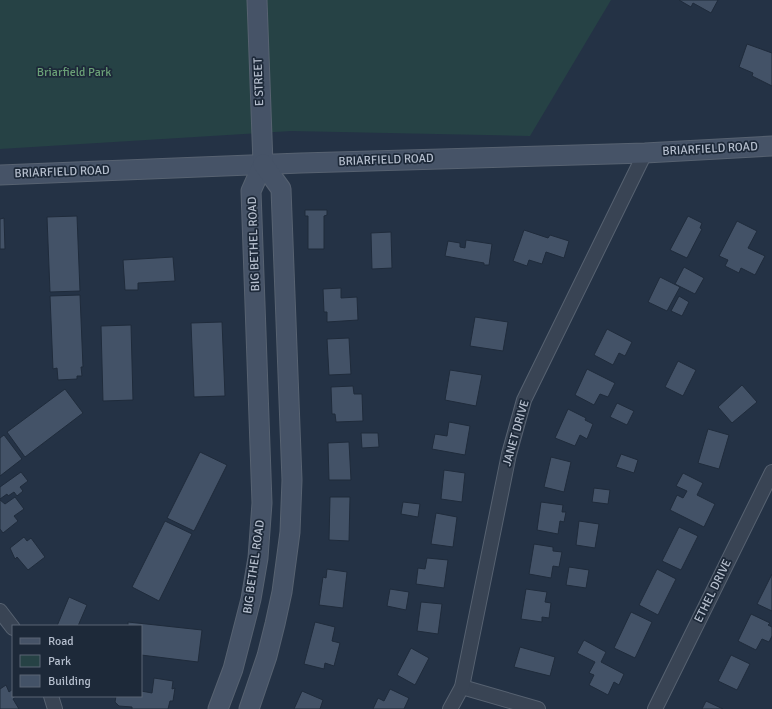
<svg xmlns="http://www.w3.org/2000/svg" width="772" height="709" font-family="Signika,sans-serif">
<style>
.green{fill:#264245}
.building{fill:#435267;stroke:#1f2b3b}
.lines{fill:none;stroke-linecap:round;stroke-linejoin:round}
.street-casing{stroke:#576271;stroke-width:16}
.secondary-casing{stroke:#576271;stroke-width:21}
.street{stroke:#394454;stroke-width:14}
.secondary{stroke:#465367;stroke-width:19}
.labels{text-anchor:middle;dominant-baseline:central;stroke-width:3.5;stroke-linejoin:round;paint-order:stroke}
.park-label{font-size:12px;fill:#6ba177;stroke:#1d2939}
.street-label{font-size:12px;fill:#b6bfce;stroke:#1d2939}
</style>
<rect width="100%" height="100%" fill="#243245"/>
<polygon class="green" points="0,0 611,0 530,136 291,131 0,149"/>
<g class="building">
<polygon points="679,0 718,0 711,13 693,3 691,7"/>
<polygon points="747,44 772,53 772,86 752,76 753,73 739,67"/>
<polygon points="305,210 327,210 327,215 324,216 324,249 308,249 308,216 305,216"/>
<polygon points="77,216 80,291 50,292 47,217"/>
<polygon points="688,216 702,223 700,228 702,229 687,258 670,250"/>
<polygon points="4,218 5,249 0,249 0,219"/>
<polygon points="737,221 757,231 748,248 765,256 755,275 741,268 739,273 725,266 728,260 719,256"/>
<polygon points="524,230 548,238 550,235 569,241 564,258 546,252 542,264 529,260 527,266 513,261"/>
<polygon points="391,232 392,268 372,269 371,233"/>
<polygon points="466,240 492,244 489,265 484,265 484,263 445,256 448,241 460,243 460,247 465,248"/>
<polygon points="173,257 175,281 138,283 138,290 125,290 123,260"/>
<polygon points="684,267 704,278 695,294 675,284"/>
<polygon points="660,277 680,287 667,311 648,302"/>
<polygon points="341,288 341,298 357,297 358,320 327,322 327,312 324,312 323,289"/>
<polygon points="80,295 83,367 81,367 82,376 77,376 77,379 58,380 57,368 53,369 50,296"/>
<polygon points="679,296 689,302 682,316 671,311"/>
<polygon points="475,317 508,322 503,351 470,346"/>
<polygon points="222,322 225,396 194,397 191,323"/>
<polygon points="131,325 133,400 103,401 101,326"/>
<polygon points="607,329 632,342 625,356 619,353 613,365 594,355"/>
<polygon points="349,338 351,374 329,375 327,339"/>
<polygon points="678,361 696,370 683,396 665,387"/>
<polygon points="587,369 615,383 608,397 600,394 594,405 575,395"/>
<polygon points="450,370 482,375 476,406 445,400"/>
<polygon points="742,385 757,402 732,423 718,407"/>
<polygon points="353,386 354,394 362,394 363,421 336,422 335,414 332,414 331,387"/>
<polygon points="65,389 83,413 25,457 7,432"/>
<polygon points="617,403 634,411 627,425 610,417"/>
<polygon points="568,409 586,418 585,420 593,424 587,439 580,435 575,446 555,438"/>
<polygon points="449,422 470,426 465,455 432,449 435,434 447,436"/>
<polygon points="708,429 729,435 719,469 698,463"/>
<polygon points="361,433 378,433 379,447 362,448"/>
<polygon points="4,435 22,459 0,476 0,438"/>
<polygon points="349,442 351,480 329,480 328,443"/>
<polygon points="200,452 227,465 194,531 167,518"/>
<polygon points="621,454 638,460 634,473 616,467"/>
<polygon points="551,457 571,462 564,492 544,487"/>
<polygon points="444,470 465,473 462,502 441,499"/>
<polygon points="21,472 28,481 20,487 23,491 17,496 14,492 8,496 7,494 0,499 0,487"/>
<polygon points="683,473 703,483 697,495 715,504 704,527 670,510 677,495 683,498 687,491 676,486"/>
<polygon points="594,488 610,490 608,504 592,502"/>
<polygon points="15,497 24,509 14,516 18,521 3,533 0,529 0,500 5,504"/>
<polygon points="330,497 350,497 349,541 329,540"/>
<polygon points="403,502 420,504 418,517 401,514"/>
<polygon points="541,502 563,505 562,512 566,512 564,522 560,521 558,534 537,530"/>
<polygon points="436,513 457,517 453,547 431,544"/>
<polygon points="165,521 192,534 159,601 132,587"/>
<polygon points="579,521 599,524 595,548 576,545"/>
<polygon points="679,527 698,536 681,570 662,561"/>
<polygon points="24,537 27,541 31,538 45,557 28,570 17,557 15,559 10,548"/>
<polygon points="534,544 553,547 553,551 562,552 559,567 553,566 551,578 529,574"/>
<polygon points="427,558 448,560 444,588 416,584 418,568 425,569"/>
<polygon points="569,567 589,570 586,588 566,585"/>
<polygon points="327,569 347,572 343,608 319,605 323,577 326,578"/>
<polygon points="657,569 676,579 658,615 639,605"/>
<polygon points="772,574 772,611 757,604"/>
<polygon points="390,589 409,592 406,610 387,606"/>
<polygon points="526,589 547,592 545,602 551,603 549,618 542,617 542,622 521,619"/>
<polygon points="69,597 87,605 78,626 57,626"/>
<polygon points="421,602 442,604 438,634 417,631"/>
<polygon points="631,612 652,622 635,658 614,648"/>
<polygon points="751,614 770,623 768,625 772,627 772,636 769,642 762,639 756,650 738,641"/>
<polygon points="128,622 202,630 198,662 141,655 141,626 128,626"/>
<polygon points="315,622 335,627 332,641 340,643 334,666 325,663 324,669 304,664"/>
<polygon points="584,640 606,652 601,662 624,674 619,685 614,682 608,695 589,685 594,675 589,673 595,662 577,653"/>
<polygon points="520,647 555,657 550,676 514,667"/>
<polygon points="411,648 429,658 415,685 397,675"/>
<polygon points="731,655 750,664 737,690 718,681"/>
<polygon points="154,678 173,681 172,689 175,688 173,701 170,701 168,709 132,709 132,707 119,706 115,702 116,696 141,696 141,691 152,693"/>
<polygon points="6,685 9,692 13,689 13,696 17,696 13,699 19,709 0,709 0,689"/>
<polygon points="390,689 409,698 404,709 373,709 378,698 384,701"/>
<polygon points="302,691 323,700 320,709 294,709"/>
<polygon points="706,701 723,709 702,709"/>
</g>
<g class="lines">
<g class="street-casing">
<g id="street">
<polyline points="0,611 13,628"/>
<polyline points="462,687 538,709"/>
<polyline points="51,696 55,709"/>
<polyline points="450,709 462,687 509,454 524,400 645,153"/>
<polyline points="655,709 772,472"/>
</g>
</g>
<g class="secondary-casing">
<g id="secondary">
<polyline points="0,175 301,163 645,153 772,146"/>
<polyline points="218,709 233,669 251,599 258,558 262,503 251,191 263,164 257,0"/>
<polyline points="249,709 267,656 275,624 282,592 290,532 292,480 281,189 263,164"/>
</g>
</g>
<use href="#street" class="street"/>
<use href="#secondary" class="secondary"/>
</g>
<g class="labels">
<g class="park-label">
<text x="74" y="72">Briarfield Park</text>
</g>
<g class="street-label">
<text transform="translate(259 82) rotate(-92)">E STREET</text>
<text transform="translate(710 149) rotate(-3)">BRIARFIELD ROAD</text>
<text transform="translate(386 160) rotate(-2)">BRIARFIELD ROAD</text>
<text transform="translate(62 172) rotate(-2)">BRIARFIELD ROAD</text>
<text transform="translate(254 244) rotate(-92)">BIG BETHEL ROAD</text>
<text transform="translate(516 433) rotate(-74)">JANET DRIVE</text>
<text transform="translate(254 567) rotate(-82)">BIG BETHEL ROAD</text>
<text transform="translate(713 591) rotate(-64)">ETHEL DRIVE</text>
</g>
</g>
<rect x="12" y="625" width="130" height="72" fill="#1d2939" stroke="#5a6575"/>
<rect x="20" y="638" width="20" height="6" fill="#465367" stroke="#5a6575"/>
<text x="48" y="645" font-size="12" fill="#b6bfce">Road</text>
<rect x="20" y="655" width="20" height="12" fill="#264245" stroke="#5a6575"/>
<text x="48" y="665" font-size="12" fill="#b6bfce">Park</text>
<rect x="20" y="675" width="20" height="12" fill="#435267" stroke="#5a6575"/>
<text x="48" y="685" font-size="12" fill="#b6bfce">Building</text>
</svg>
